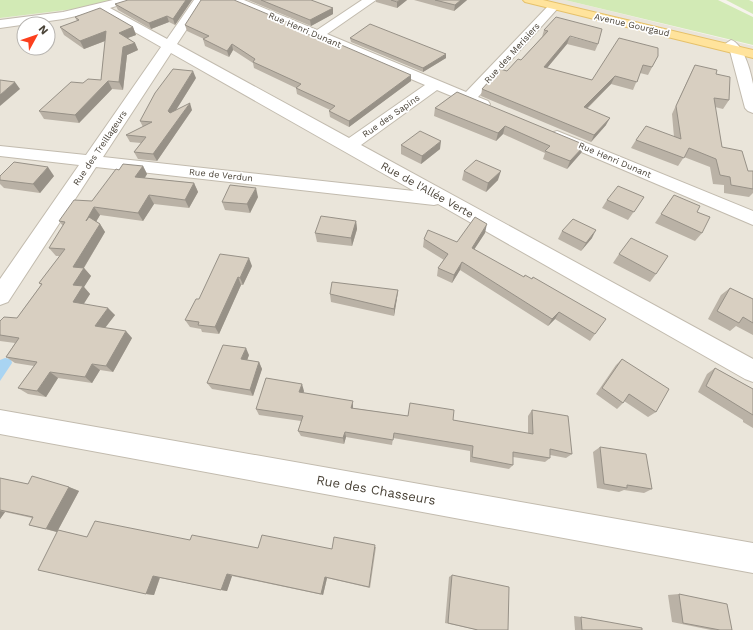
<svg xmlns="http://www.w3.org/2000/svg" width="753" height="630" font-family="'Work Sans',sans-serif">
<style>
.residential{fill:#eae5da;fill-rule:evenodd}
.green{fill:#d2eab5}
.water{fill:#a9d4f2}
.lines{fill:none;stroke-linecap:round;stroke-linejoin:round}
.minor-casing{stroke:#c2bbae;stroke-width:2}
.major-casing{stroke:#e6c16a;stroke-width:2}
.minor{fill:#fff;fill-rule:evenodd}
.major{fill:#ffe39c;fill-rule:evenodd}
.wall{fill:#bab2a6}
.shaded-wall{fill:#979187}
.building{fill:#d8cfc1;stroke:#979187}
.labels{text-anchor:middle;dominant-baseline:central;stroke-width:3.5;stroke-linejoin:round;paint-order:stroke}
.far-street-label{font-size:9px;fill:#4b4439;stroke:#fff}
.street-label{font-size:11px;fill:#4b4439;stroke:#fff}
.near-street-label{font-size:13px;fill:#4b4439;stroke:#fff}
</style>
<rect width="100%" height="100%" fill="#f6f3ec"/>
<path class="residential" d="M 116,0 L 565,0 L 753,46 L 753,630 L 0,630 L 0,18 L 99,6 ZM 24,24 L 48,24 L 48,48 L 24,48 Z"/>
<g class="green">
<polygon points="0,0 117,0 99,6 0,18"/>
<polygon points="565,0 718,0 753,17 753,45"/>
<polygon points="726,0 749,0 753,2 753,14"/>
</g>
<polygon class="water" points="5,358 11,359 12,363 0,381 0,360"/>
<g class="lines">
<g class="minor-casing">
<g id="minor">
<path d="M 113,0 L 131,0 L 129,2 L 110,8 L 167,39 L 194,0 L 206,0 L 177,44 L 349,138 L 425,85 L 230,2 L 228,0 L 244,0 L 317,30 L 362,0 L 376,0 L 327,34 L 466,92 L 550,4 L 558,4 L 560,6 L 558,8 L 478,97 L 488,101 L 490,104 L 488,107 L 478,107 L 437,90 L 361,145 L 753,359 L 753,382 L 745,379 L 438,204 L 434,205 L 96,167 L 8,302 L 0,305 L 0,279 L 79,165 L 0,156 L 0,146 L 86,155 L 161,47 L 98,11 L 63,19 L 0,28 L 0,20 L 63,12 ZM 171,53 L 414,191 L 103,157 Z"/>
<path d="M 731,40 C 743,43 751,72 753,84 C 753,93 753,103 753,113 L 748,111 L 745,108 L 730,51 L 725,44 Z"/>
<polygon points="557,131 753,211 753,225 551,139 549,136 551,133"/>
<polygon points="0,410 753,543 753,573 0,434"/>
</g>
</g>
<g class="major-casing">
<polygon id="major" points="523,0 543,0 753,50 753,58 525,2"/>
</g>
<use href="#minor" class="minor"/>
<use href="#major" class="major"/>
</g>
<g class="wall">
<polygon points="192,0 175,25 169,22 151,29 118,10 115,4"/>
<polygon points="248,0 313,0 313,1 333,14 311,26"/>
<polygon points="376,0 407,0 397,8 376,2"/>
<polygon points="414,0 467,0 454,11"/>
<polygon points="75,17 133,27 136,35 128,38 135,43 138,50 127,55 123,90 112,89 79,123 44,119 39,111 83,83 101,80 105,41 84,49 64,35 60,27 77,21"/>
<polygon points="185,25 297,29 411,81 349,127 330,117 329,111 330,110 297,94 296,88 254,68 253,63 233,50 229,57 205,46 203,39 204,39 187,31"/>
<polygon points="544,30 598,44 595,51 567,44 547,68 592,80 658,56 648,75 640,73 633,90 611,84 587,109 606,125 591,142 481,96 482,89 507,71 521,60 542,37"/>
<polygon points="350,38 446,54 446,58 423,72 351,42"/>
<polygon points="695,65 716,74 729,100 723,109 715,107 722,147 748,171 753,171 753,193 749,197 724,193 724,185 713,184 710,167 684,157 678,166 631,148 636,140 674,137 672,114 691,73"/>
<polygon points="196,78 176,110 192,110 157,161 138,159 134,152 141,143 130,142 126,135 143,127 140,121"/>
<polygon points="457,92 581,153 567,169 543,159 545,153 503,134 496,141 434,116 435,108"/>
<polygon points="401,145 440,149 421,164 401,154"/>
<polygon points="143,166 147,174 145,178 194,183 198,192 189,208 154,204 143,221 100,215 96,221 100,224 105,232 84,268 91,276 84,287 90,294 83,304 115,315 105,328 132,338 113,372 100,370 92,383 58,378 46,397 28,394 18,388 34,366 15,363 6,357 15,343 0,341 0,321 17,318 41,285 39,283 60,256 56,256 49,248 63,226 59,221 92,201 119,170"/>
<polygon points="464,171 498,180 486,192 462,180"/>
<polygon points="0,176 54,176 40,193 4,188 0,184"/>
<polygon points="674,195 697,212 702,233 695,241 655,223"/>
<polygon points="258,197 250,213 225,210 222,202"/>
<polygon points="644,197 628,220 602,208 607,200"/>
<polygon points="356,221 357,229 352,246 317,242 315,233"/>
<polygon points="562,231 592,238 581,251 558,239"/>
<polygon points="485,233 474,249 595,334 590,341 555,319 548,326 460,270 452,283 437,276 438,268 444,260 423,247 424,239 457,242"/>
<polygon points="619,254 656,274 650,282 613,263"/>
<polygon points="252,266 243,285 241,285 219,334 202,332 201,329 190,327 185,320 199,299"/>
<polygon points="730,288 753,299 753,335 736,326 730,331 708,319 721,295"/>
<polygon points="398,290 397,298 394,316 331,302 330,294"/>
<polygon points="249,355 247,360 259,362 262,369 253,396 212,389 207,383"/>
<polygon points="622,359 656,412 648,417 624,401 623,403 617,409 596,394 616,365"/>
<polygon points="715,368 753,389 753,428 743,422 743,420 698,392 707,374"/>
<polygon points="304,391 303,393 353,407 353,408 408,416 453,420 528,434 528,416 532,410 572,454 566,458 550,455 550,458 545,462 513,457 513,465 509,469 470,462 470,451 393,438 392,445 346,437 344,444 301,436 298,431 301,421 259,415 256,409"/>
<polygon points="600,447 652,489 644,493 624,490 619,492 597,488 593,452"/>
<polygon points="0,478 28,484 69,487 79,491 58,530 87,537 190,540 258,548 332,549 376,547 370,588 327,578 323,595 232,576 227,591 160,578 154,595 146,594 57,532 29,525 32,518 5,512 0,519"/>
<polygon points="452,575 477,630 445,623 449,577"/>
<polygon points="679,594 732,630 711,630 672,622 668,595"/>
<polygon points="574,616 581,617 642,630 575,630"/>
</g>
<g class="shaded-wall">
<polygon points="186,0 192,0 175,25 173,19"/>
<polygon points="400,0 407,0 397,8 397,2"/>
<polygon points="461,0 467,0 454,11 455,5"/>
<polygon points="333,8 333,14 311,26 310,20"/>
<polygon points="167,16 169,22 151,29 149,23"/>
<polygon points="133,27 136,35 122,40 119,33"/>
<polygon points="106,31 110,39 84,49 80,41"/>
<polygon points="570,36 567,44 542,74 544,67"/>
<polygon points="135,43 138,50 127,55 123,90 119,82 123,47"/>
<polygon points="232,44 233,50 229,57 227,51"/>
<polygon points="446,54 446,58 423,72 423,68"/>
<polygon points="193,71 196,78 171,118 168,111"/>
<polygon points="411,75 411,81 349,127 349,121"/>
<polygon points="615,76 611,84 580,115 584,107"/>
<polygon points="108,81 112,89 79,123 75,115"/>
<polygon points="15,82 20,89 0,106 0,95"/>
<polygon points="190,103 192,110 157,161 153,154"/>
<polygon points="610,118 606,125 591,142 594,135"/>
<polygon points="505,126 503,134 496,141 498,133"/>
<polygon points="441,141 440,149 421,164 422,156"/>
<polygon points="585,145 581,153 567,169 570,161"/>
<polygon points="143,166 147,174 140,185 135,177"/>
<polygon points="48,167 54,176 40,193 33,184"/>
<polygon points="501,171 498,180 486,192 488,183"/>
<polygon points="194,183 198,192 189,208 185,200"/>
<polygon points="256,188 258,197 250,213 247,204"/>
<polygon points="149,195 154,204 143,221 138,213"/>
<polygon points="94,207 100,215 92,229 86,221"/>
<polygon points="356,221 357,229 352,246 351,238"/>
<polygon points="100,224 105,232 80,274 73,267"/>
<polygon points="487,224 485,233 470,256 472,248"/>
<polygon points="596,230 592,238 581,251 586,243"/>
<polygon points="249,258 252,266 243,285 240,278"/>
<polygon points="462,262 460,270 452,283 454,275"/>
<polygon points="84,268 91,276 84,287 90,294 80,310 73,302 73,285"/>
<polygon points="238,277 241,285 219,334 215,327"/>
<polygon points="398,290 397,298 394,316 394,309"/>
<polygon points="108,308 115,315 101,333 95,326"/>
<polygon points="559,312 555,319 548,326 552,319"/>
<polygon points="126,331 132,338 113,372 106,366"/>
<polygon points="246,348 249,355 245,366 241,359"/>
<polygon points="259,362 262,369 253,396 250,390"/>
<polygon points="92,364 100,370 92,383 85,377"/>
<polygon points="50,372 58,378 46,397 37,391"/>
<polygon points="302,384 304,391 302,398 299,392"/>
<polygon points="353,401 353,407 352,413 351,408"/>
<polygon points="345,432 346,437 344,444 343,438"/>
<polygon points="69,487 79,491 57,532 46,529"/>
<polygon points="0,511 5,512 0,519"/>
<polygon points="227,574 232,576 227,591 221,590"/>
<polygon points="153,576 160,577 154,595 146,594"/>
<polygon points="325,577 327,578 323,595 321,594"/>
</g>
<g class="building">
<polygon points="128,0 186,0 173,19 167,16 149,23 115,4"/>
<polygon points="201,0 234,0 296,26 293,28 336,46 339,44 411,75 349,121 329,111 335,106 296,88 301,84 253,62 255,59 232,44 227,51 203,39 209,36 185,25"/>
<polygon points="261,0 311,0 333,8 310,20"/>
<polygon points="391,0 400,0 397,2"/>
<polygon points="435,0 461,0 455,5"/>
<polygon points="100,8 133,27 119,33 135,43 123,47 119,82 108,81 75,115 39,111 71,82 83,83 88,79 101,80 106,31 80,41 60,27 79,20 75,17"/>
<polygon points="556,17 602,29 598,44 570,36 544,67 592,80 619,38 658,48 658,56 652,67 643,65 637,82 615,76 584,107 610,118 594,135 482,89 500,69 507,71 518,59 521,60 548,31 544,30"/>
<polygon points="370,24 446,54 423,68 350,38"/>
<polygon points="695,65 717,70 716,74 730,77 729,100 714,98 722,147 742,151 748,171 753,171 753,189 731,185 730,177 720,175 716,159 689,148 684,158 636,140 646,126 681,139 676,106"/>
<polygon points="173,69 193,71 168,111 170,113 190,103 153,154 134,152 146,137 126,135 152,122 140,121 155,93"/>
<polygon points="0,80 15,82 0,95"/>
<polygon points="457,92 585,145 570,161 545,151 550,146 505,126 498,133 435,108"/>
<polygon points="420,131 441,141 422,156 401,145"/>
<polygon points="476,160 501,171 488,183 464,171"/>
<polygon points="14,162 48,167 33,184 0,180 0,176"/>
<polygon points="123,164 143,166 135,177 194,183 185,200 149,195 138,213 94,207 86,221 89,217 100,224 73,267 84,268 73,285 83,286 73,302 108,308 95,326 126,331 106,366 92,364 85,377 50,372 37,391 18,388 37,362 6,357 19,338 0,335 0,321 4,317 17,318 42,284 39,283 65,249 49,248 65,222 59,221 74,200 92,201 116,169 119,170"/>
<polygon points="230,185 256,188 247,204 222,202"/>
<polygon points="618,186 644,197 634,212 607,200"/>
<polygon points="674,195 700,206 697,212 710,217 702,233 661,214"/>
<polygon points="321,216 356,221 351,238 315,233"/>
<polygon points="475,217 487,224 472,248 524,277 525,275 532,279 533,277 606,319 595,334 559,312 552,319 462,262 454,275 438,268 448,254 424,239 428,230 457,242"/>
<polygon points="573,219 596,230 586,243 562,231"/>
<polygon points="631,238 668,256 656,274 619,254"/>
<polygon points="220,254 249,258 240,278 238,277 215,327 198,325 199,322 185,320 196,299 199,299"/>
<polygon points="332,282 398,290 394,309 330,294"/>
<polygon points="730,288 753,299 753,323 743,317 739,323 717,311"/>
<polygon points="223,345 246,348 241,359 259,362 250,390 207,383"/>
<polygon points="622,359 669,389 656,412 629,394 623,403 602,388"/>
<polygon points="715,368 753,389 753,415 706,386"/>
<polygon points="266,378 302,384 299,392 353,401 351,408 408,416 410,403 454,410 453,420 533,434 532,410 568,416 572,454 550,449 550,458 513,452 513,465 472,457 473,446 394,433 393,440 345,432 343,438 298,431 303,416 256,409"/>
<polygon points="600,447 646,454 652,489 627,485 627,488 604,484"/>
<polygon points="32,476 69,487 46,529 29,525 33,517 0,510 0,478 28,484"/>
<polygon points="95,521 190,540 192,535 258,548 262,535 332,549 334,537 375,545 369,587 325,577 321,594 227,574 221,590 153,576 146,594 38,570 58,530 87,537"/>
<polygon points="452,575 509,587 508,630 478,630 448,623"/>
<polygon points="679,594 727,604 732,630 720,630 683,623"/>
<polygon points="581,617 642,628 642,630 582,630"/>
</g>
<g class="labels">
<g class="far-street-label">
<text transform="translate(632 25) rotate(13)">Avenue Gourgaud</text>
<text transform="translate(305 30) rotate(23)">Rue Henri Dunant</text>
<text transform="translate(512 53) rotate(-48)">Rue des Merisiers</text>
<text transform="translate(391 116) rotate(-35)">Rue des Sapins</text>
<text transform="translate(100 148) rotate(-56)">Rue des Treillageurs</text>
<text transform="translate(615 160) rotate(23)">Rue Henri Dunant</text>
<text transform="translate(221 175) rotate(6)">Rue de Verdun</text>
</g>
<g class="street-label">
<text transform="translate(427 190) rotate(29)">Rue de l'Allée Verte</text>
</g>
<g class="near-street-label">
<text transform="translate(376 490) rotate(10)">Rue des Chasseurs</text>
</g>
</g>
<g transform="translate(36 36) rotate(50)"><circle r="19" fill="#ffffff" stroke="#b7b4b0"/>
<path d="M0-3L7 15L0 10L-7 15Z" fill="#fc3f1d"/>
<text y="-6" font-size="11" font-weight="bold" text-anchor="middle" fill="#4b4439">N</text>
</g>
</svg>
